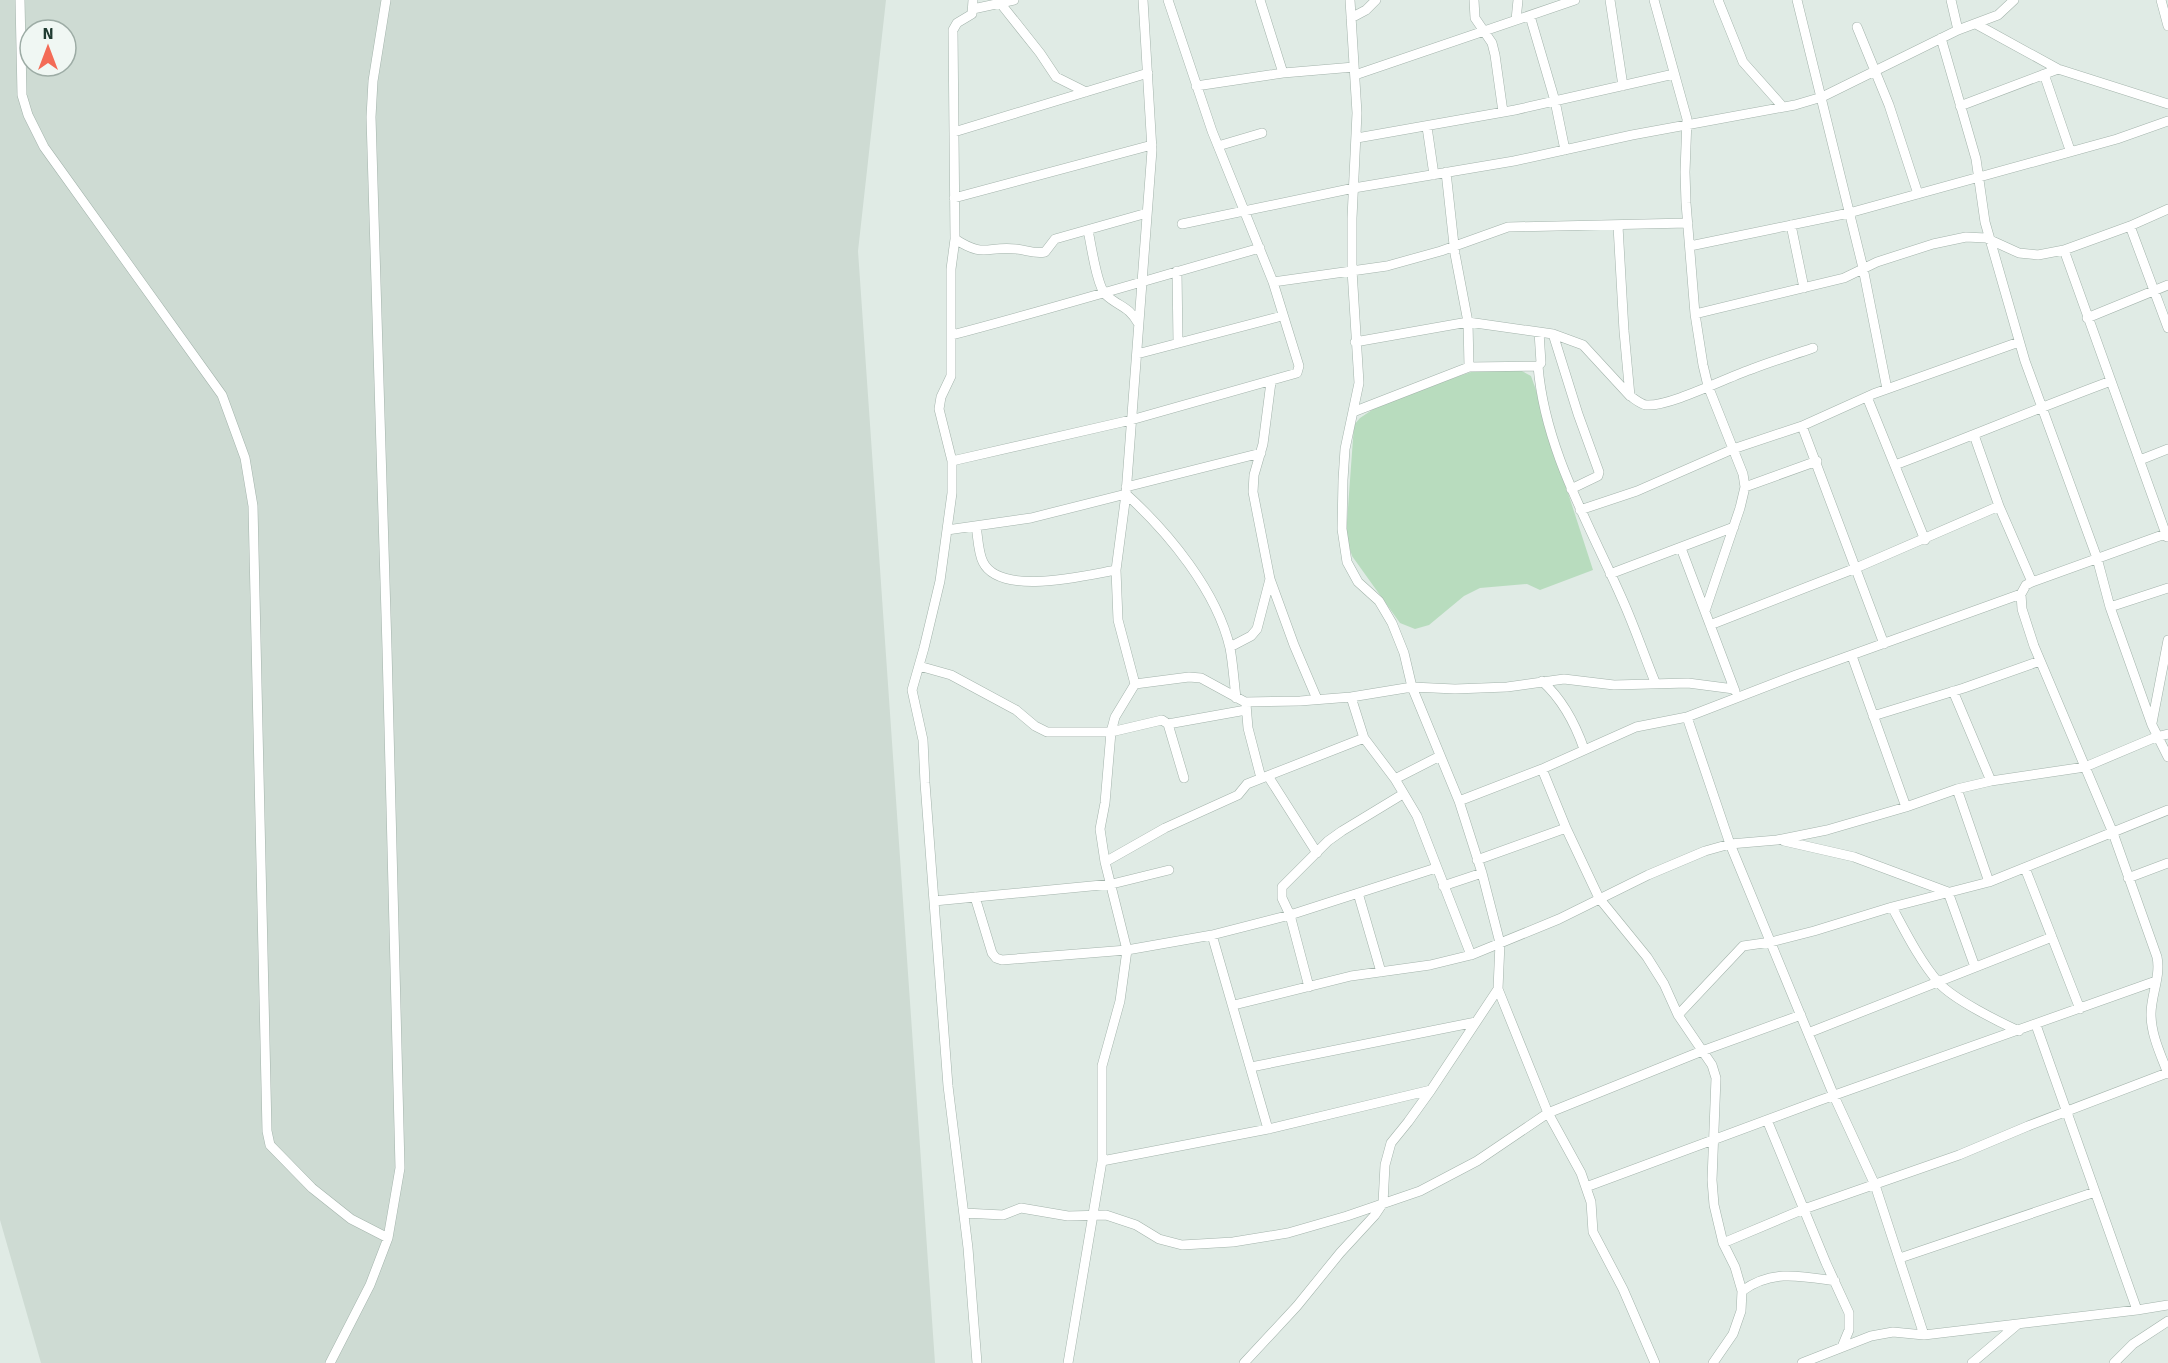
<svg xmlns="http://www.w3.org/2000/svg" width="2168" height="1363" font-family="Signika,sans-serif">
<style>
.built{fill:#cedbd3;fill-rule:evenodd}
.green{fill:#b8dcbe}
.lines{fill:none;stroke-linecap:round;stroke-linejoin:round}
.minor-casing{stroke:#a3b3ab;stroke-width:10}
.minor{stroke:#fff;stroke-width:9}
</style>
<rect width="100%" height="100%" fill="#e0ebe5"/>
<!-- built -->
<path class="built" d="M0,0H886L858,251L935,1363H41L0,1220ZM30,30H66V66H30Z"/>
<!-- green -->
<path class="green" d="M1520,370L1531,376L1536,390L1545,422L1593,570L1540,590L1527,584L1480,588L1464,596L1429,625L1415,629L1400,623L1352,556L1346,536L1354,425L1360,418L1375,408L1407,394L1474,371Z"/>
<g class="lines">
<defs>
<path id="minor" d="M20,0L22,95L28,115L44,147L222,395L245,458L253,506L267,1131L270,1145L312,1188L351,1219L388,1238
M973,0L972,14L957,23L953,30L955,239L951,269V376L941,397L939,409L952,461V493L940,581L924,648L912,690L923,740L925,783L948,1086L968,1248L977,1363
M1260,0L1283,73
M1350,0L1357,113L1352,218V270L1359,383L1345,449L1343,480L1342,529L1347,562L1358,582L1379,601L1392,623L1404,653L1412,687L1459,801L1482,873L1500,943L1498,989L1548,1113L1581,1173L1591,1202L1593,1232L1623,1289L1655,1363
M1474,0L1475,18L1492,43L1495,55L1503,112
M1610,0L1623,86
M1654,0L1687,119L1685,172L1686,203L1695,314L1703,365L1708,386L1743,474L1745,487L1740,508L1705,611
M1718,0L1743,62L1783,107
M1797,0L1863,268L1887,389
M1951,0L1958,30
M2161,0L2168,26
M1001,4L1040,53L1056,77L1086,92
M973,9L1014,0
M1530,16L1555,101L1565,150
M1351,18L1366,10L1376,0
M1516,20L1518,0
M1976,24L2058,69L2168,104
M1857,27L1889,105L1918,194
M1941,38L1976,159L1985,222L2025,361L2097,558L2110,607L2152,725L2168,757
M2044,74L2070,150
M1355,75L1575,0
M1196,86L1283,73L1354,67
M1960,106L2058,69
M1427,127L1434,175
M954,132L1148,73
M1357,138L1515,110L1674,74
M1218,146L1262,133
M1446,172L1455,254L1468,322L1469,367
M954,198L1152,145
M1182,224L1354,188L1514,161L1632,135L1795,105L1822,97L1958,30L1998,15L2014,0
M1791,225L1804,288
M1618,226L1624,331L1630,396
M2130,226L2168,328
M1088,230C1091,244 1097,287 1106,295C1119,307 1129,306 1138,323
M955,239C984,258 986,246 1016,249C1027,250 1034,254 1045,252L1055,239L1147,213
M1690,246L1849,213L2117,139L2168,121
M2064,250L2167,537
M1177,271L1178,343
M1273,282L1387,266L1441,251L1508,227L1688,223
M1695,314L1844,278L1877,262L1933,244L1966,237L1986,238L2019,253L2038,255L2064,250L2130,226L2168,209
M2087,318L2168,285
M1553,334L1578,414L1599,472L1598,476L1571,489
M952,335C1055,308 1157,277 1260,248
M1355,342L1468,322L1553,334L1583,345L1630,396C1635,399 1640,404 1646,405C1669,407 1728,377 1752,369C1772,361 1793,355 1813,348
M1137,354L1282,316
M1538,366L1541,363L1539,332
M1867,397L1925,540
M1353,412L1469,367L1538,366C1545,451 1590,525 1623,601C1635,628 1644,655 1655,682
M1802,426L1884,644
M1974,435L1999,506L2032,582
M2140,460L2168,449
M952,461L1131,420L1297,373L1299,366L1273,282L1212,131L1168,0
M1895,465C1967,438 2038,408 2111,381
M1126,487L1261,453
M1745,487L1817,461
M1580,510L1637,491L1733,449L1802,426L1873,394L2019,342
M976,526C978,537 978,552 983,562C1000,597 1087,575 1116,570
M947,530L1031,518L1126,494C1168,532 1217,591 1230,648C1233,664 1234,681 1236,698
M2168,533L2032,582L2026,585L2021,594L2022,609L2034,646L2113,833L2157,957C2161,976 2151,995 2151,1014C2151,1035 2161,1055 2168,1074
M1681,548L1735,691
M1610,574L1734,527
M1270,579L1294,645L1317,699
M2110,607L2168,588
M1710,625L1856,568L1999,506
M1230,647L1251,636L1257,629L1270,579L1253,492L1254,475L1263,444L1271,382
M1852,656L1906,807
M919,666L951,675L1016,710L1035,726L1047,732H1111L1162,720L1168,724L1184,778
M1542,681C1563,700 1575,723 1584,749
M1135,684L1189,677L1201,678L1245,702L1300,701L1351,697L1412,687L1455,689L1507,687L1564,679L1614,685L1688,683L1734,689
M1953,691L1991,781
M1351,697L1364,738L1395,779L1417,816L1471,955
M1246,704L1248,728L1261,778
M1873,716L1964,688L2040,661
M1687,717L1730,844L1834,1096L1875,1185L1924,1335
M2152,723L2168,640
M1168,724L1246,710
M1542,769L1566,828L1599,898L1647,957L1664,984L1678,1015L1712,1065L1716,1078L1712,1180L1714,1205L1723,1243L1735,1267L1742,1291L1741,1311L1733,1334L1713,1363
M1268,776L1317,853
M1395,779L1440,756
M1957,789L1989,882
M1459,801L1542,769L1636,727L1687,717L1796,675L2021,594
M1784,841L1854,857L1948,892L1975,967
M1477,860L1566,828
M1105,862L1165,828L1238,795L1247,784L1364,738
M2025,868L2080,1009
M2128,878L2168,863
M1443,886L1482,873
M1358,893L1381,972
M975,897L992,953L996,958L1002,960L1127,950L1212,935L1290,915L1436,868
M934,901L1112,884L1169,870
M1892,907C1906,933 1920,961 1939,983C1953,999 1999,1022 2019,1031
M1212,935L1268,1129
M1309,987L1290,915L1282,898V887L1328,841L1342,831L1403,794
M1234,1005L1351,976L1430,965L1471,955L1559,919L1648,875L1705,851L1730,844L1777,840L1827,830L1906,807L1957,789L1991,781L2085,767L2156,737L2168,734
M1678,1015L1743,946L1771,942L1814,931L1892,907L1989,882L2168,810
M2036,1025L2137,1310
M1808,1033L2052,937
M1251,1067L1476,1022
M1767,1120L1826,1263L1849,1313V1330L1842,1347
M1102,1161L1268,1129L1431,1090
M1586,1187L1818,1101L2156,981
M964,1213L1003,1215L1021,1208L1068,1216L1106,1215L1136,1225L1159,1239L1182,1245L1233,1242L1288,1233L1347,1216L1420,1191L1477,1161L1548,1113L1702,1051L1801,1015
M1723,1243L1804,1209L1959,1155L2028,1126L2167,1073
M1900,1258L2095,1192
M1742,1291C1772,1269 1801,1276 1835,1281
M330,1363L370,1285L388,1238L400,1168L387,648L371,117L373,81L386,0
M1068,1363L1102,1161V1066L1120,1001L1127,950L1105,862L1100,829L1105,803L1111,732L1115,717L1135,684L1118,620L1116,570L1126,494L1152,150L1143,0
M1244,1363L1297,1306L1340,1253L1375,1215L1383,1203L1385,1165L1391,1143L1408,1122L1431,1090L1498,989
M1802,1363L1871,1336L1893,1332L1924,1335L2137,1310L2168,1305
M1972,1363L2018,1324
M2114,1363L2133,1344L2168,1321"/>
</defs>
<!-- minor casing -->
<use href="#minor" class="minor-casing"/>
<!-- minor -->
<use href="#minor" class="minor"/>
</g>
<!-- north arrow -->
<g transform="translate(48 48)"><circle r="28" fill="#f0f7f3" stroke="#9daca5" stroke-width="1.5"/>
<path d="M0-4.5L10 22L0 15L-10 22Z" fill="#f36b56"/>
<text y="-9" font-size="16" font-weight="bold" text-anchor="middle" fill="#203b31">N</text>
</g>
</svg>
